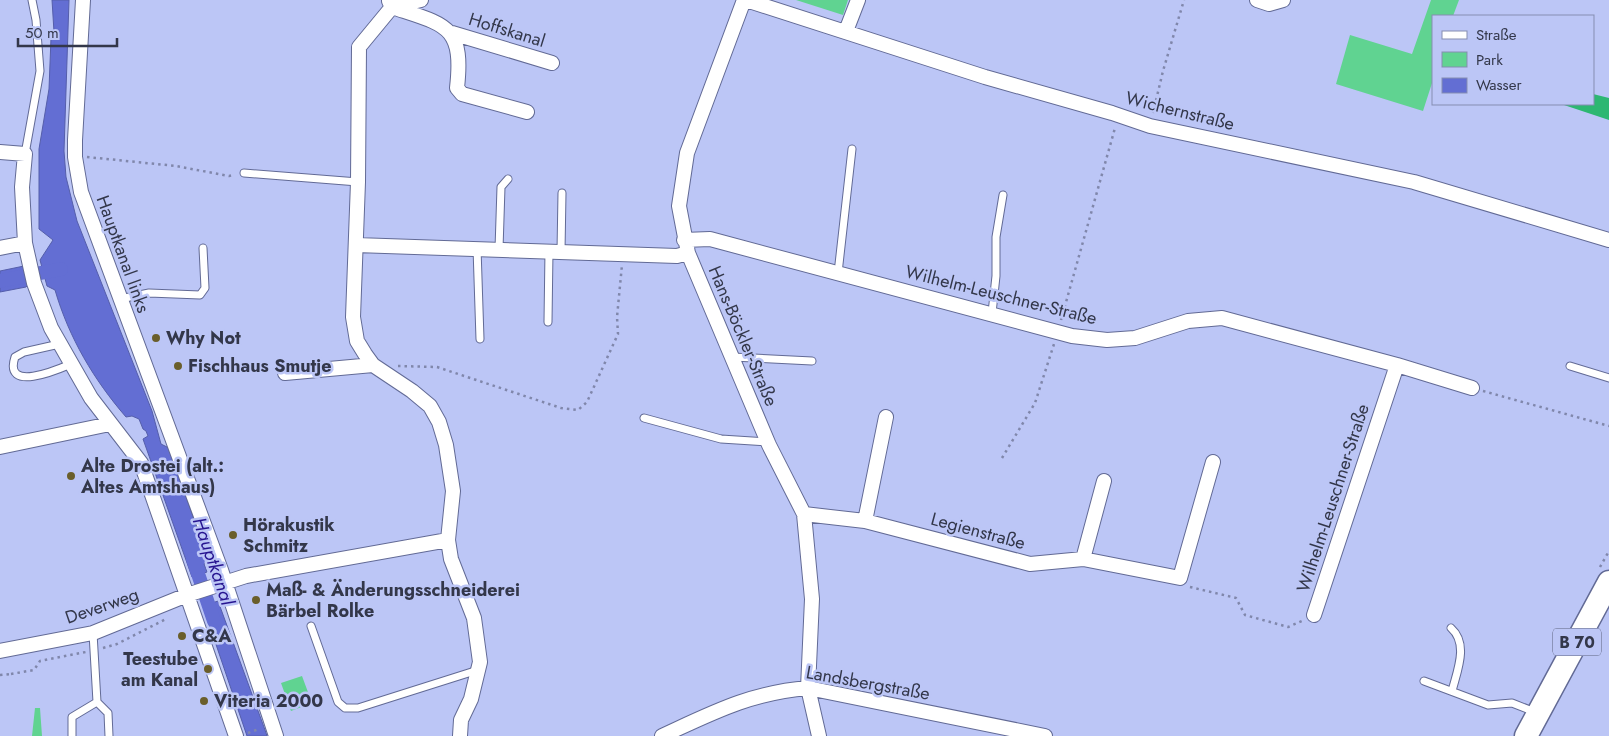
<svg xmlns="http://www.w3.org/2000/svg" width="1609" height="736" font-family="Jost,sans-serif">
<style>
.green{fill:#60d391}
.forest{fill:#2db772}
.water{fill:#636ed3;stroke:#555eaa}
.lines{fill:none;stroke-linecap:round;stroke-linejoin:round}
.canal{stroke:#636ed3;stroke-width:14}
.lane-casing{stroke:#626a95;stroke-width:9}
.street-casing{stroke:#626a95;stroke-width:16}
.primary-casing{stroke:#626a95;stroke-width:25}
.path{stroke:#8087ab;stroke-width:2.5;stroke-dasharray:2.5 4;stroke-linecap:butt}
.lane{stroke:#fff;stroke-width:7}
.street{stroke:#fff;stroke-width:14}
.primary{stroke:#fff;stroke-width:22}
.poi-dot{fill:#6a5e2b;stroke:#bcc6f6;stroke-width:2}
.labels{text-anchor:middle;stroke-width:5;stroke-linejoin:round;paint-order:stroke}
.shield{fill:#bcc6f6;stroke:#5c627e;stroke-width:1}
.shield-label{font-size:16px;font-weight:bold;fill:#33374a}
.street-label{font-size:18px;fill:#33374a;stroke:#bcc6f6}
.poi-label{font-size:18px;font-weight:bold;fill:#33374a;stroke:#bcc6f6;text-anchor:start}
.water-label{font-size:19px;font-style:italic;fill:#261490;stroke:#bcc6f6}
</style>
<rect width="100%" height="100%" fill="#bcc6f6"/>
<!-- green -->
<path class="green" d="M796,0H848L843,15Z
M1431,0H1459L1453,16H1433V80L1423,111L1336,84L1350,35L1412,54Z
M302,676L312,703L291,711L281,683Z
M35,708H40L42,736H32Z"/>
<!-- forest -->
<path class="forest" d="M1593,94L1609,98V120L1561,104H1593Z"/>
<!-- water -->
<path class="water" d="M52,0H69L64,151L66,177L77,221L152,411L161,444L169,448L209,562L204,564L207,572L192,577L143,439L148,436L146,431L143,429L139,419L132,416L126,417C94,380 69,338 55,290L47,286L40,260L53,240L39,229V149L49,89L51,38L54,32Z
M24,266L29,284L26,287L0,292V271Z
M218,601L265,730L267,736H247L203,606Z"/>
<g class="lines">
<!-- canal -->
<path class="canal" d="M0,281L61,269
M193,559L214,621"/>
<defs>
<path id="lane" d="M25,154L40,71L36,20L32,0
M244,173L358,182
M477,248L480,339
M499,249L501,187L508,179
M561,251L562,193
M838,273L852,149
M120,299L149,293L200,295L205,288L203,248
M992,313L996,276V237L1003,195
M548,322L549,251
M59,342L55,345L24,352L15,357C3,393 57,370 71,364
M732,357L812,361
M1570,366L1609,378
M644,418L721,439L768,442
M311,626L338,702L345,708H358L478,670
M1451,628C1469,644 1457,671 1452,691
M1424,681L1488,705L1512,703L1535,712
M97,702L108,713L109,736
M72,736V717L97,702L93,633"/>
<path id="street" d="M83,0L75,140V157L81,192L221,570L276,736
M744,0L687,153L679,206L688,253L769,445L804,514L812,599L808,688L819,736
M746,0L985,77L1112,113L1150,126L1414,182L1609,240
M1257,0L1269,4L1283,0
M389,1L392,7C446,25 464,25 457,88L462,94L527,112
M392,7L359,47L358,182L353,317L357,341L365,354L373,365L412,391L430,406L439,422L446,445L453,491L448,540L451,559L474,618L480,662L471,699L461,720L460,736
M393,7L421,0
M846,31L858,0
M452,33L552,63
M0,152L25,154L22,187L25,243L34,283L51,328L91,398L141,463L236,736
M684,240L710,239L1072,336L1107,340L1135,338L1188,321L1222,318L1397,365L1472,388
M356,245L677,256L688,253
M0,248L25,243
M285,373L373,365
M0,447L110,424
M804,514L865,521L1030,564L1083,559L1180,578L1213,462
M865,521L886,417
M1083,559L1104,481
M1314,615L1397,365
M0,651L93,633L187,595L246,576L448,540
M662,736C714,712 750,693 808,688L1045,736"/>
<path id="primary" d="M1526,736L1609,582"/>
</defs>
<!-- lane casing -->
<use href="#lane" class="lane-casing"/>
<!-- street casing -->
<use href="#street" class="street-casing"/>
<!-- primary casing -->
<use href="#primary" class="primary-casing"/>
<!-- path -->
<path class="path" d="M1153,113L1163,71L1184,0
M87,157L176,166L229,176L234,175
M1061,320L1115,128
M398,366L437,367L561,408L578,410L587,402L618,334L617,317L622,265
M1483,391L1609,426
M1002,458L1035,403L1054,344
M1600,567L1609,551
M1190,587L1236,598L1245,615L1288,627L1302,621
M103,648L117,644L166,619
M11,674L34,670L40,661L86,652
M0,675L11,674
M248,733L259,729"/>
<!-- lane -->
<use href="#lane" class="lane"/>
<!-- street -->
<use href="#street" class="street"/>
<!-- primary -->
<use href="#primary" class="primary"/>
</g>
<!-- markers -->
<g class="poi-dot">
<circle cx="156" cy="338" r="5"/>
<circle cx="178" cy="366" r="5"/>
<circle cx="71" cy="476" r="5"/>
<circle cx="233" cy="535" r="5"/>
<circle cx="256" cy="600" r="5"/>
<circle cx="182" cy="636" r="5"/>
<circle cx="208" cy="669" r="5"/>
<circle cx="204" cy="701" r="5"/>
</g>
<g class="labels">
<!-- shield labels -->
<rect class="shield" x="1553" y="628.5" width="48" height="27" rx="4"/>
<g class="shield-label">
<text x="1577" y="648">B 70</text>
</g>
<!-- street labels -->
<g class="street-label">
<text transform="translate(507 30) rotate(17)" y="6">Hoffskanal</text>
<text transform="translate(1180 111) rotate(14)" y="6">Wichernstraße</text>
<text transform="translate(123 254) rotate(70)" y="6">Hauptkanal links</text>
<text transform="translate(1001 295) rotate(14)" y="6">Wilhelm-Leuschner-Straße</text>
<text transform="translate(743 336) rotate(67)" y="6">Hans-Böckler-Straße</text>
<text transform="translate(1333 498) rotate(-72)" y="6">Wilhelm-Leuschner-Straße</text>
<text transform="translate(978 531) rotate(15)" y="6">Legienstraße</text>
<text transform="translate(102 606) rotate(-19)" y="6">Deverweg</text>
<text transform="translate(868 683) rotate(10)" y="6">Landsbergstraße</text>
</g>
<!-- poi labels -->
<g class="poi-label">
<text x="166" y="344">Why Not</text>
<text x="188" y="372">Fischhaus Smutje</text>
<text x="81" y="472">Alte Drostei (alt.:<tspan x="81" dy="21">Altes Amtshaus)</tspan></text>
<text x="243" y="531">Hörakustik<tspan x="243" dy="21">Schmitz</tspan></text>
<text x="266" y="596">Maß- &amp; Änderungsschneiderei<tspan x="266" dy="21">Bärbel Rolke</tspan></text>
<text x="192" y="642">C&amp;A</text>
<text x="198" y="665" text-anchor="end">Teestube<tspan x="198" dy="21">am Kanal</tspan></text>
<text x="214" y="707">Viteria 2000</text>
</g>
<!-- water labels -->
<g class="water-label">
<text transform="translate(214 561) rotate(71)" y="7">Hauptkanal</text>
</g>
</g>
<!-- legend -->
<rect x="1432" y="15" width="162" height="90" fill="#bcc6f6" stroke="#858db1"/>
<rect x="1442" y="31" width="25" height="8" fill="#ffffff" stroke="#858db1"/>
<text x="1476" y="40" font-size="15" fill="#33374a">Straße</text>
<rect x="1442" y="52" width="25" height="15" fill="#60d391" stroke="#858db1"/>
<text x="1476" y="65" font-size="15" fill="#33374a">Park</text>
<rect x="1442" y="78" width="25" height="15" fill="#636ed3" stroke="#858db1"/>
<text x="1476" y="90" font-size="15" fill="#33374a">Wasser</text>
<!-- scale -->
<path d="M18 38v8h99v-8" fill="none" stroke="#33374a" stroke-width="2.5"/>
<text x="25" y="38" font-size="15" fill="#33374a" stroke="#bcc6f6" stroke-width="4" paint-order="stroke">50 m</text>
</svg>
